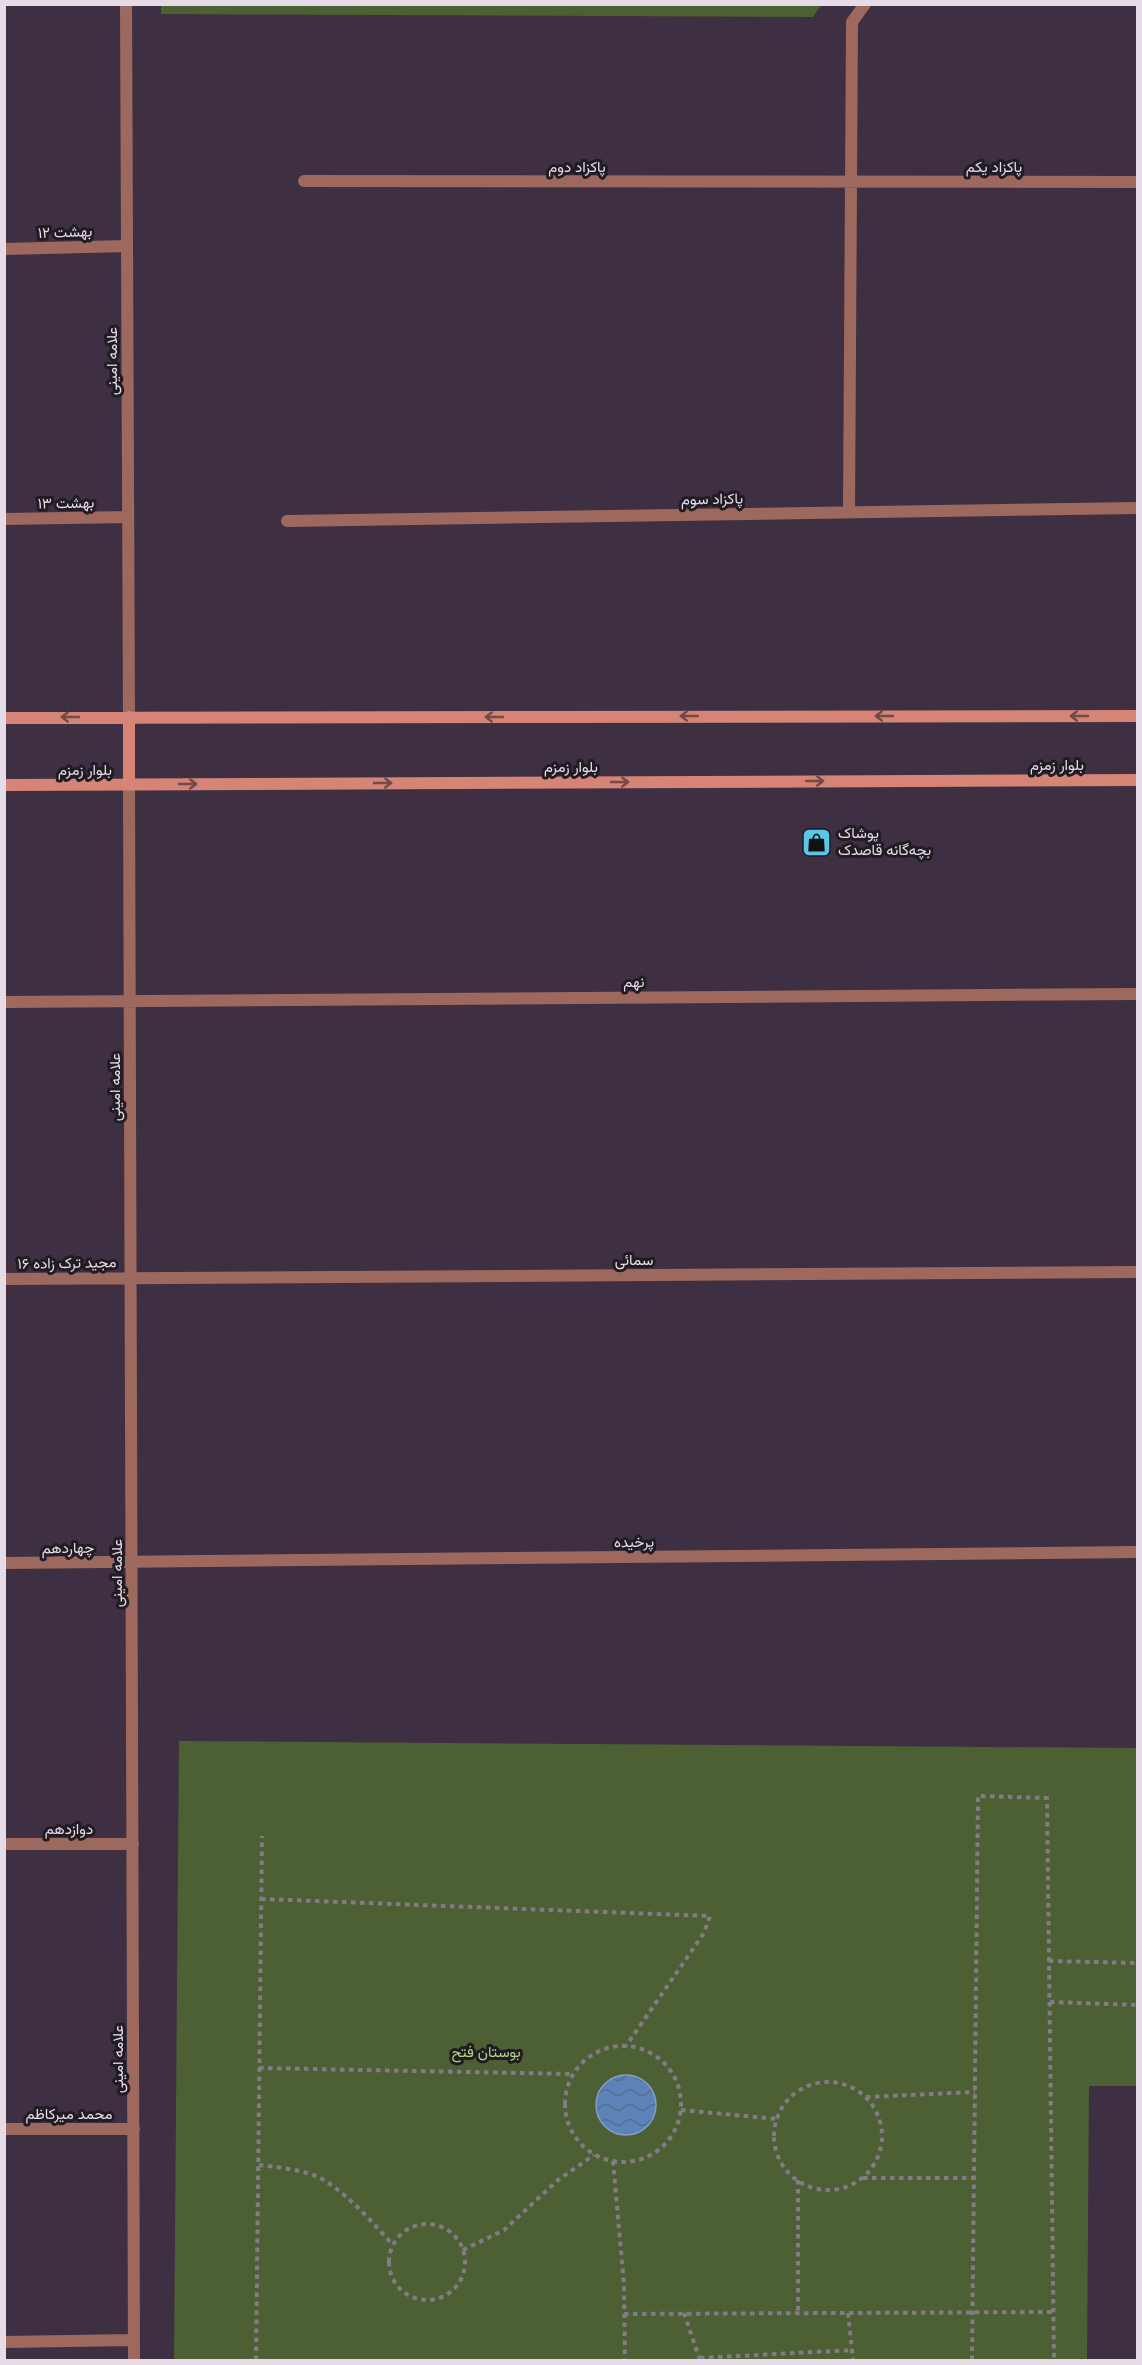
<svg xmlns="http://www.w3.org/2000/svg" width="1142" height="2365" font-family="Montserrat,Vazirmatn,sans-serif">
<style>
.park{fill:#4d6033}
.water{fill:url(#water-waves);stroke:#859ec7;stroke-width:1.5}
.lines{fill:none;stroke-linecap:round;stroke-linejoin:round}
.path{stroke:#867a89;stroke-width:4;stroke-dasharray:4.5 4.5;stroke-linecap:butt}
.minor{stroke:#9d695f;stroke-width:12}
.secondary{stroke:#d68475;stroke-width:12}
.oneway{stroke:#724a48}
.labels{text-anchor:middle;stroke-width:6;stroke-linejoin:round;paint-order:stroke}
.street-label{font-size:15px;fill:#e5dce8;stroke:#211b23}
.poi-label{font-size:15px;fill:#e5dce8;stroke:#211b23;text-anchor:start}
.park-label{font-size:15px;fill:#b0d67d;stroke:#211b23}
</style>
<defs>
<pattern id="water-waves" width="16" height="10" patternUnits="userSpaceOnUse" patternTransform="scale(1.5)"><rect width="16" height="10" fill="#5c84b9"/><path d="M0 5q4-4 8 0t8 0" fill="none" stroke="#546d91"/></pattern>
</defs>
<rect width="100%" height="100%" fill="#3e3042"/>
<!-- park -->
<path class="park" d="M161,4H821V5L813,17L161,14Z
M179,1741L1137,1748V2086H1089L1087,2360H174Z"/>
<!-- water -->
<path class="water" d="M596 2105a30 30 0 1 1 60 0a30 30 0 1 1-60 0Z"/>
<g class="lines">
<!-- path -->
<path class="path" d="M261,1899L710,1916L704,1933L626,2046
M1049,1961L1138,1963
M1050,2002L1138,2005
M565 2104a58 58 0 1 1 116 0a58 58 0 1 1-116 0Z
M259,2068L573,2074
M774 2136a54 54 0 1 1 108 0a54 54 0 1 1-108 0Z
M866,2097L975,2092
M681,2110L777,2119
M613,2161L624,2285L625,2360
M259,2165C277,2167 306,2170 322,2179C349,2195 372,2222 393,2245
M863,2178H974
M798,2180V2313
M389 2262a38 38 0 1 1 76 0a38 38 0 1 1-76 0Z
M463,2250L504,2230L558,2180L594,2155
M684,2313L700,2360
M848,2313L853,2360
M624,2314L1053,2312
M700,2358L852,2350
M256,2360L262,1836
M972,2360L978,1796L1047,1798L1054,2360"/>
<!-- minor -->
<path class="minor" d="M126,4L129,717
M304,181L1138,182
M4,249L127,246
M849,512L852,22L865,4
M4,519L128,517
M287,521L1138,508
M129,784L134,2360
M4,1002L1138,994
M4,1279L1138,1272
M4,1563L1138,1552
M4,1844H133
M4,2129H134
M4,2342L133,2340"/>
<!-- secondary -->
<path class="secondary" d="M129,717V784
M4,718L1138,716
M4,785L1138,780"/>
</g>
<!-- one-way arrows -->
<defs><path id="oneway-shaft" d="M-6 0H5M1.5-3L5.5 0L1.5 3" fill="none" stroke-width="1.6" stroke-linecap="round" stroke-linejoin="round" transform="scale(1.5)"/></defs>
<g class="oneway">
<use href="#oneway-shaft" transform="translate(689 716) rotate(180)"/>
<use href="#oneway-shaft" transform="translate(884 716) rotate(180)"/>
<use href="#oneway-shaft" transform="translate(1079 716) rotate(180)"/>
<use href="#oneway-shaft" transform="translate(70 717) rotate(180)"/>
<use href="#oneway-shaft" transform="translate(494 717) rotate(180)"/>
<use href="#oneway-shaft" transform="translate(815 781)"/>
<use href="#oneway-shaft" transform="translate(620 782)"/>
<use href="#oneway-shaft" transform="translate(383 783)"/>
<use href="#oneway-shaft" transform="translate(188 784)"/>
</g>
<!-- icons -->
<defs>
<symbol id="shop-square" viewBox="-11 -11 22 22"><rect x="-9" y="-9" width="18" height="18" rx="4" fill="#59c8e5" stroke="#211b23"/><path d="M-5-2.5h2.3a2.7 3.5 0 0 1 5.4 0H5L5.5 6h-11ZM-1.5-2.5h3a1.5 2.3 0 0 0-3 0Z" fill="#111"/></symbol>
</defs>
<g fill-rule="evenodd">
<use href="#shop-square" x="800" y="826" width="33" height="33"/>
</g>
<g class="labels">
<!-- street labels -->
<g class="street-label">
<text x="577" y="172">پاکزاد دوم</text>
<text x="994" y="172">پاکزاد یکم</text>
<text transform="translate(65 232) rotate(-2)" y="5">بهشت ۱۲</text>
<text transform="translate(112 361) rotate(-90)" y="5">علامه امینی</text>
<text transform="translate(712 499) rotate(-1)" y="5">پاکزاد سوم</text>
<text transform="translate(66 503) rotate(-1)" y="5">بهشت ۱۳</text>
<text x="1057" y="770">بلوار زمزم</text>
<text x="571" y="772">بلوار زمزم</text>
<text x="85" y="775">بلوار زمزم</text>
<text x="634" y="987">نهم</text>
<text transform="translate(115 1087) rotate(-90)" y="5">علامه امینی</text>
<text x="634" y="1265">سمائی</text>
<text transform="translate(67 1263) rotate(-1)" y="5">مجید ترک زاده ۱۶</text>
<text transform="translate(634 1542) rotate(-1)" y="5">پرخیده</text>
<text transform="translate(68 1548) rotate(-1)" y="5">چهاردهم</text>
<text transform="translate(117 1573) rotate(-90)" y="5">علامه امینی</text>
<text x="69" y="1834">دوازدهم</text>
<text transform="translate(118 2059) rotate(-90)" y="5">علامه امینی</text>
<text x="69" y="2119">محمد میرکاظم</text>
</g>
<!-- poi labels -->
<g class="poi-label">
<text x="838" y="838">پوشاک<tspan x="838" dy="17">بچه‌گانه قاصدک</tspan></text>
</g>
<!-- park labels -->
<g class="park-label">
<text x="486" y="2057">بوستان فتح</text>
</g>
</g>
<!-- border -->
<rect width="1142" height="2365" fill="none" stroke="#e5dce8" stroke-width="12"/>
</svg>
